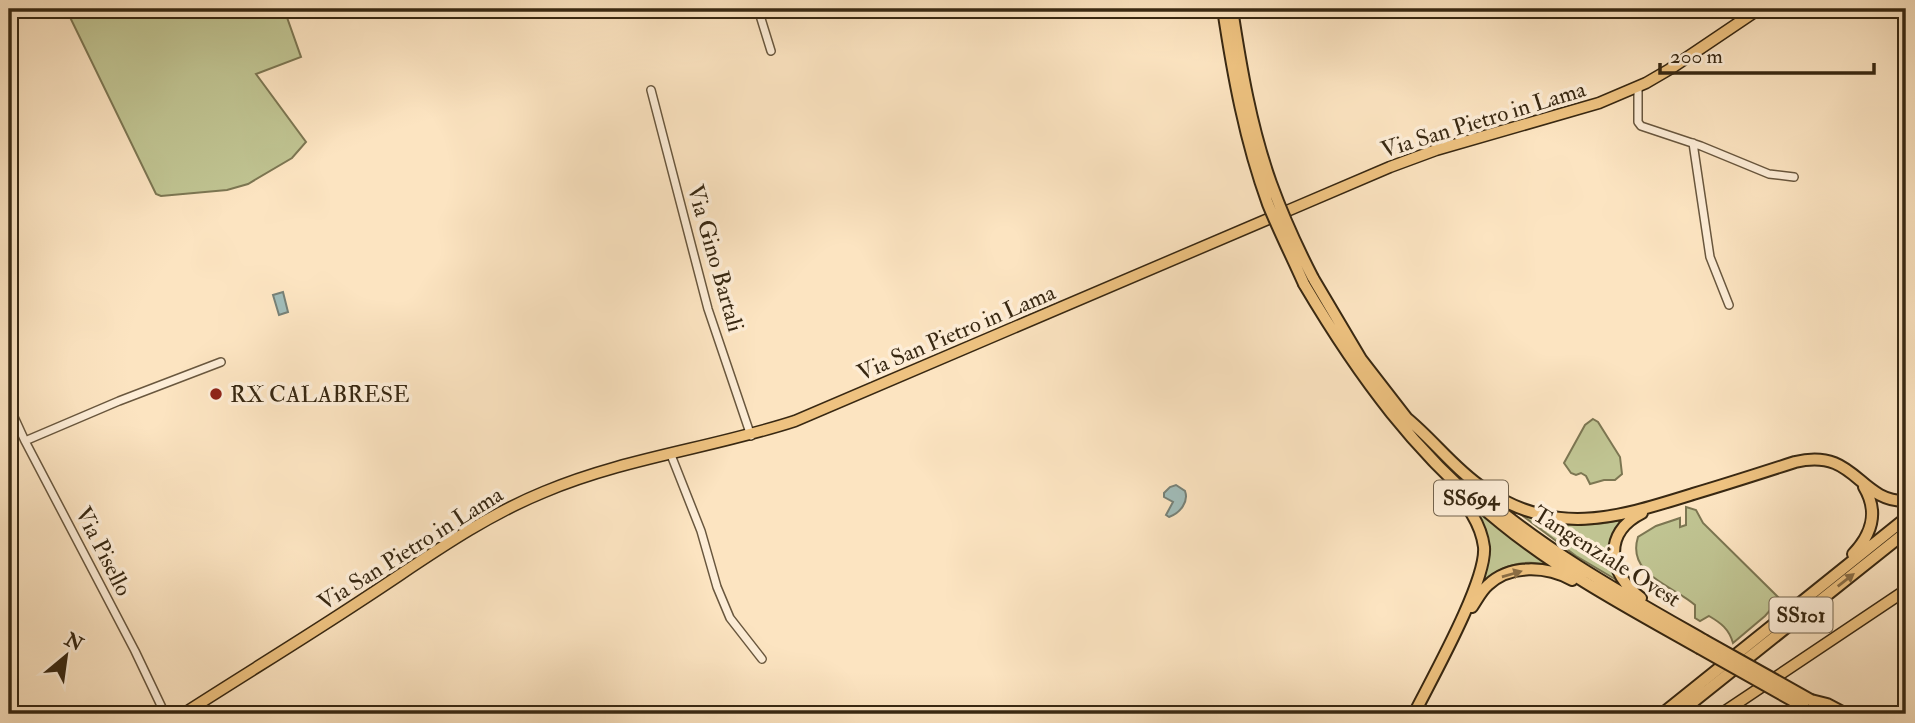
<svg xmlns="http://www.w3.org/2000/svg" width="1915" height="723" font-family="'IM FELL Double Pica',serif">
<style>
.green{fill:#c0c492;stroke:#7c7652;stroke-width:2}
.water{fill:#a1bdba;stroke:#778177;stroke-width:2}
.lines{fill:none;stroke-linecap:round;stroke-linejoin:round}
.minor-casing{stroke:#69573e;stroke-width:10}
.major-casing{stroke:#382812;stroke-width:13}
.highway-casing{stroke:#382812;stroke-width:14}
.minor{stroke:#fdedd7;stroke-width:7}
.major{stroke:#eec280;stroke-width:10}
.highway{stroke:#eec280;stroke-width:10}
.highway-bridge-casing{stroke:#382812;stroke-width:14;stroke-linecap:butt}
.highway-bridge{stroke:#eec280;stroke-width:10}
.oneway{fill:#8a6d44}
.poi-dot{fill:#8f2418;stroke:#fdedd7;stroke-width:2.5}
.labels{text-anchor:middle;stroke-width:7;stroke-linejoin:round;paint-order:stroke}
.shield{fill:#fdedd7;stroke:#73634d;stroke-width:2}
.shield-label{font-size:21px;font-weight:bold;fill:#382812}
.street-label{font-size:23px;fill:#382812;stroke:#fdedd7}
.poi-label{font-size:23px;fill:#382812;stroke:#fdedd7;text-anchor:start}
</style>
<rect width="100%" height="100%" fill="#fce4c1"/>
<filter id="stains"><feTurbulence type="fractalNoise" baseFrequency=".00286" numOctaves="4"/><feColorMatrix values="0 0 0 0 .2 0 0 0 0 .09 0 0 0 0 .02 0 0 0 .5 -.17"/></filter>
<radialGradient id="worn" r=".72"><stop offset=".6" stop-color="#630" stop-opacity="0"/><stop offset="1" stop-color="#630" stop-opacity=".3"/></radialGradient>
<!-- green -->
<path class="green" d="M66,9H284L301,57L256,74L306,142L292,158L248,184L227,190L161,196L156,194Z
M1593,419L1598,422L1620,457L1622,474L1615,480H1604L1590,484L1586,476L1581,473L1576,475L1571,473L1564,463L1585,425Z
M1472,505L1553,567C1535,561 1516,561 1498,571C1491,575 1486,580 1480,584L1483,526Z
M1686,507L1696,510L1703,523L1780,599L1765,616L1733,643C1729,629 1721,623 1709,616L1700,621L1695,618V605C1674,586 1626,575 1638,537L1656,526L1680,518V527L1686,525Z
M1515,510C1552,525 1585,529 1624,519L1616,529L1620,582L1576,556Z"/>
<!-- water -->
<path class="water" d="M283,292L288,312L279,315L273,295Z
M1176,485L1185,491C1189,502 1180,513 1169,517L1166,515L1173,502L1164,497V493L1170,487Z"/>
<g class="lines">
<defs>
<path id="minor" d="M758,9L771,51
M1638,86V122L1641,126L1701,146L1769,174L1794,177
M651,90L708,309L751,436
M1693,143L1710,257L1729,305
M9,406L25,441L135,651L165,714
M25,441L119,401L221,362
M671,455L701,531L717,587L730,618L762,659"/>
<path id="major" d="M183,714C242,676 303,639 362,600C422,561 478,519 544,492C624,458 712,448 795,421L1390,167L1436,150L1599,103L1646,83L1670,69L1759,9
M1721,714L1906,590"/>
<path id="highway" d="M1313,278L1361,359L1409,421
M1304,284C1359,377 1416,455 1502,524C1562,573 1632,610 1699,648
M1404,416C1432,438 1453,468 1483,488C1555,538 1616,518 1693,494C1727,484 1761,473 1795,462C1856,447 1858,502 1906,501
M1473,488C1543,550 1623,594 1704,640
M1853,554C1872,534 1879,512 1864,487
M1641,598C1608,574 1602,533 1642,513
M1472,607C1477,600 1481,591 1488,585C1510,564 1547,566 1572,580
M1811,700L1827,704L1846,714
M1804,707L1817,714
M1414,714C1431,680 1487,581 1484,547C1481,523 1466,504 1451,486
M1662,714L1906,518
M1678,714L1906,532"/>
</defs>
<!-- minor casing -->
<use href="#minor" class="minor-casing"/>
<!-- major casing -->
<use href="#major" class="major-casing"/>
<!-- highway casing -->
<use href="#highway" class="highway-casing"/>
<!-- minor -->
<use href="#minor" class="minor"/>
<!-- major -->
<use href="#major" class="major"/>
<!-- highway -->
<use href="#highway" class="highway"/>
<defs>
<path id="highway-bridge" d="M1223,9C1233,75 1245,141 1268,204C1279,231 1292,257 1304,284
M1232,9C1241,68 1251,127 1271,183C1283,216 1297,247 1313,278
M1704,640L1811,700
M1699,648L1804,707"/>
</defs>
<!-- highway-bridge casing -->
<use href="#highway-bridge" class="highway-bridge-casing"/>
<!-- highway-bridge -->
<use href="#highway-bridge" class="highway-bridge"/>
</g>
<!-- one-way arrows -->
<defs><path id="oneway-solid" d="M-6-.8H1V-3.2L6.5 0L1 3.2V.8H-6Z" transform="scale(1.75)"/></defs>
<g class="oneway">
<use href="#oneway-solid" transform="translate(1512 574) rotate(-16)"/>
<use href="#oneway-solid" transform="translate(1846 580) rotate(-38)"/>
</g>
<!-- markers -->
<circle class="poi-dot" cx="216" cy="394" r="7"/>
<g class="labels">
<!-- shield labels -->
<g class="shield">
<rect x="1434" y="480.5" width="74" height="35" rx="5"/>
<rect x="1769.5" y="597.5" width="63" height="35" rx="5"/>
</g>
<g class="shield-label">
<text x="1471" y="505">SS694</text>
<text x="1801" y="622">SS101</text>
</g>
<!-- street labels -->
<g class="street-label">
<text transform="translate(1483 119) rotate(-17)" y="8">Via San Pietro in Lama</text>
<text transform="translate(716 258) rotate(74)" y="8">Via Gino Bartali</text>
<text transform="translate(956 332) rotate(-23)" y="8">Via San Pietro in Lama</text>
<text transform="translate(410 548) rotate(-32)" y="8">Via San Pietro in Lama</text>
<text transform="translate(104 551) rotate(63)" y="8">Via Pisello</text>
<text transform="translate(1607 556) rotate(32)" y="8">Tangenziale Ovest</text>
</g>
<!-- poi labels -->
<g class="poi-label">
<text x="230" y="402">RX CALABRESE</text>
</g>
</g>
<!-- margin -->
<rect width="1915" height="723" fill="none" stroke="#fce4c1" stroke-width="35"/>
<rect x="10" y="10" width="1894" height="702" fill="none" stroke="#382812" stroke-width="3.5"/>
<rect x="18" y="18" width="1880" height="688" fill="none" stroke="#382812" stroke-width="2"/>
<!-- north arrow -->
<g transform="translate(66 656) rotate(29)" stroke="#fdedd7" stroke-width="5" paint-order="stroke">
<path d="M0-5L12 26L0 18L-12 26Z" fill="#382812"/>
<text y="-10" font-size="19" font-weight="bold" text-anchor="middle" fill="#382812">N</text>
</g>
<!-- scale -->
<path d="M1660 63v10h214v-10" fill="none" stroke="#382812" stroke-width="3.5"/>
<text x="1670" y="63" font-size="21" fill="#382812" stroke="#fdedd7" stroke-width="5" paint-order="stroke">200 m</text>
<rect width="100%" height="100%" filter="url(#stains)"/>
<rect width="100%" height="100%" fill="url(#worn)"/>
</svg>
